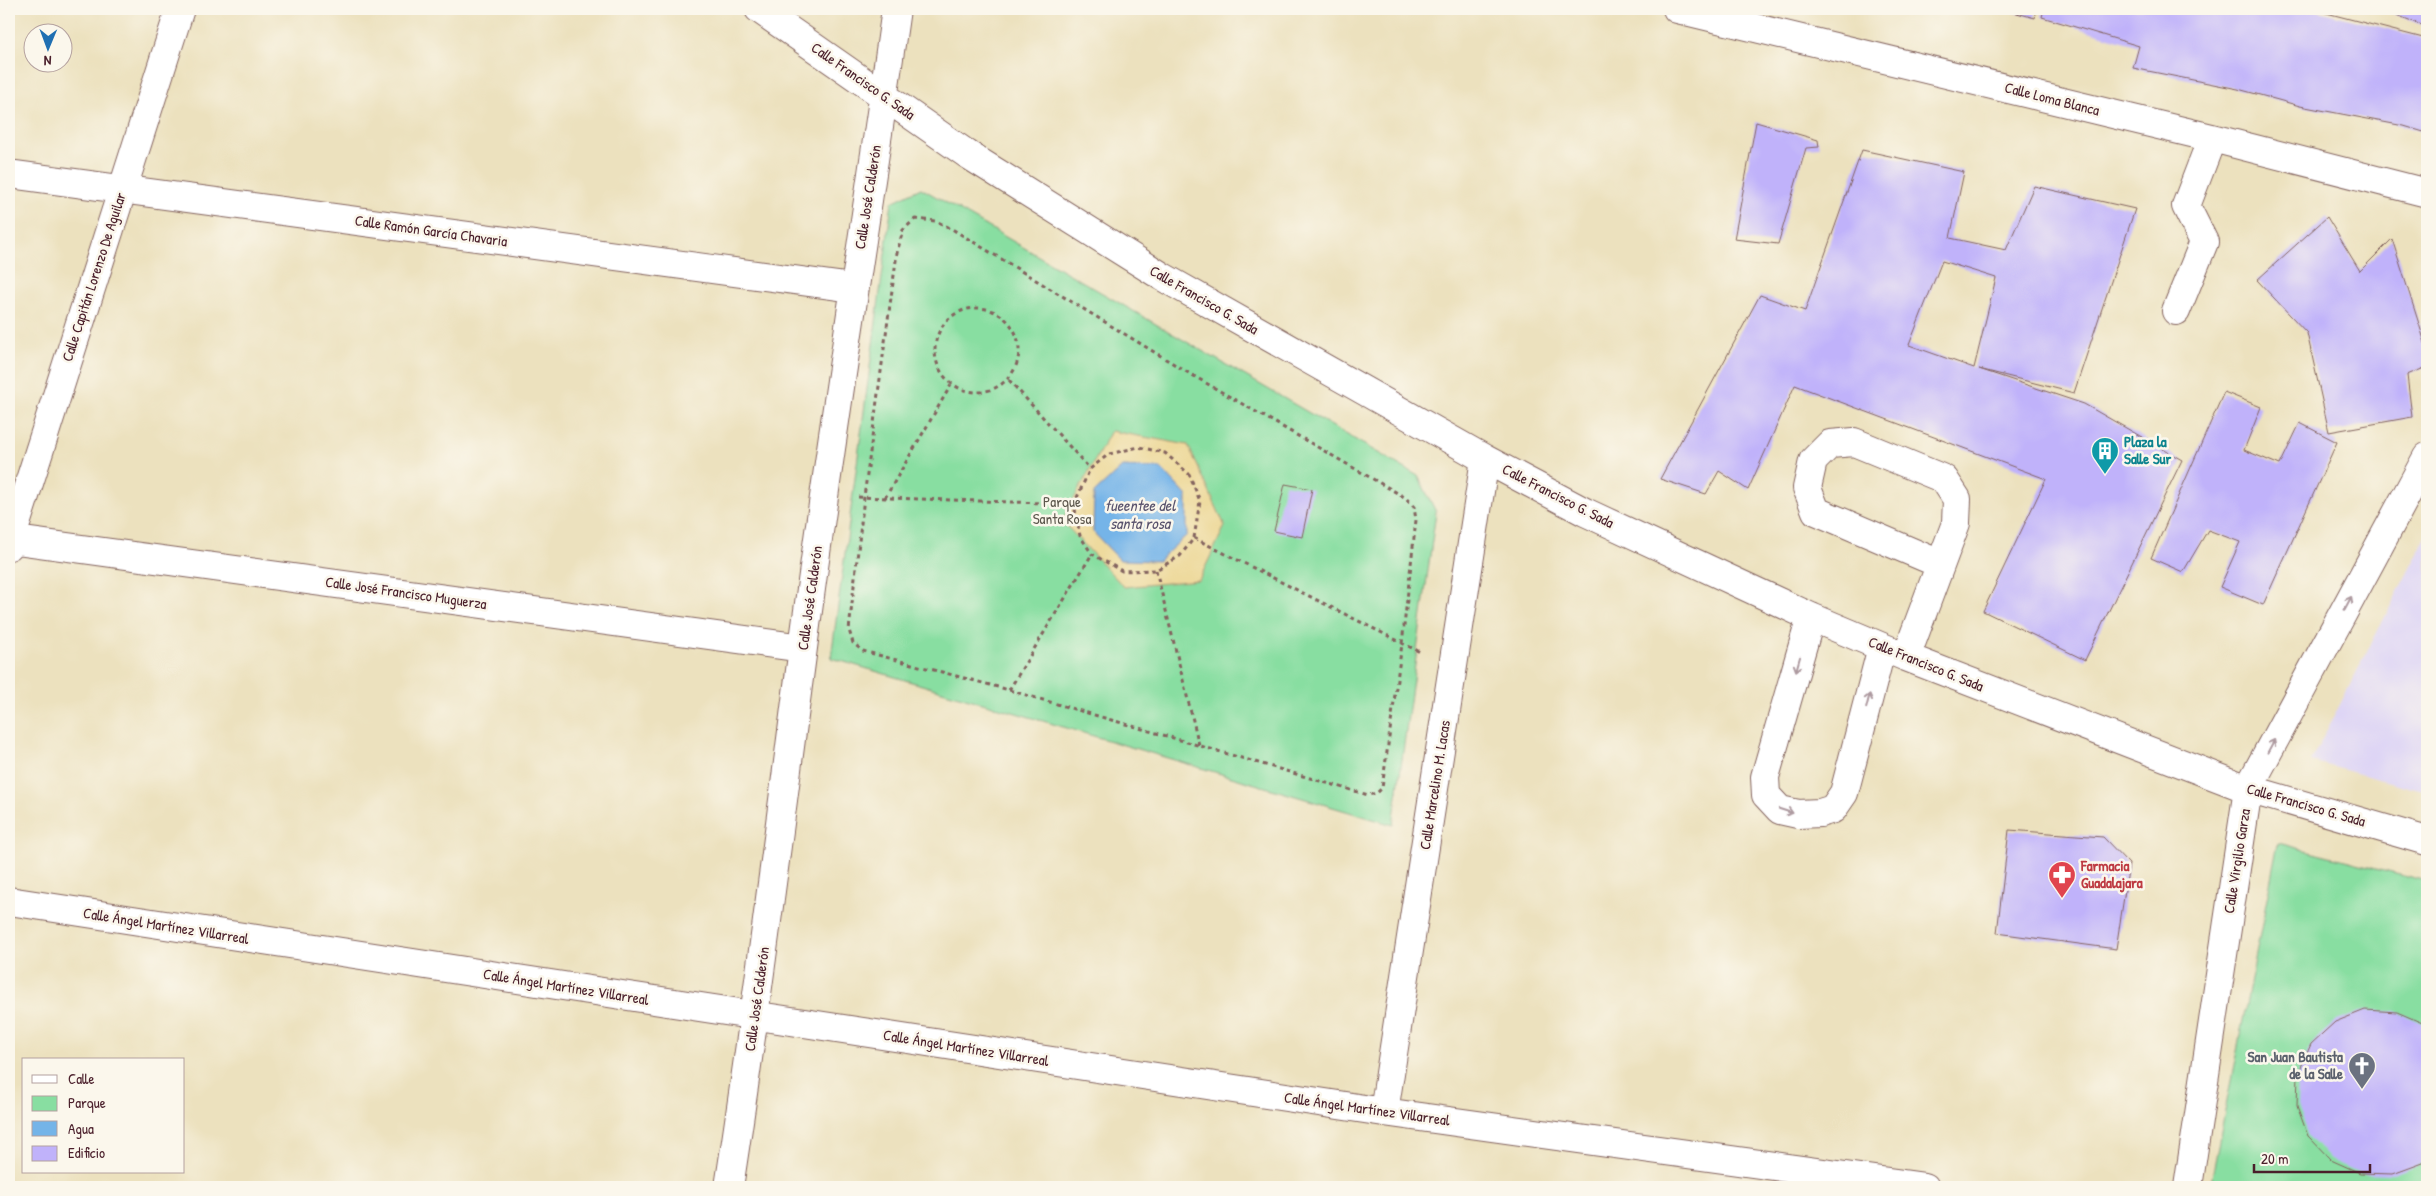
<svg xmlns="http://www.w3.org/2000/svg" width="2436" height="1196" font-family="'Patrick Hand',sans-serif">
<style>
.built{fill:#ded5f5}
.green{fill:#88dea1;stroke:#697e66}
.sand{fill:#eeda9e;stroke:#9c7c64}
.water{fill:#74b4e8;stroke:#5f6a8a}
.building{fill:#c0b2fa;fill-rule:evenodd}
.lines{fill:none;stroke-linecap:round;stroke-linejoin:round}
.minor-casing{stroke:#83635e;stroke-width:30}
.path{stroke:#83635e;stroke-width:3;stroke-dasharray:4 4;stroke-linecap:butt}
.minor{stroke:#fff;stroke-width:28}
.oneway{stroke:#ae9aa0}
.labels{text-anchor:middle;stroke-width:5;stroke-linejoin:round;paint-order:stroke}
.street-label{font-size:15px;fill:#4a1f2b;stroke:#fbf7ec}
.culture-label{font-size:15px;font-weight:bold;fill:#0d838f;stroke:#fbf7ec;text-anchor:start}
.park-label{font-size:15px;fill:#5d584e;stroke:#fbf7ec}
.health-label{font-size:15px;font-weight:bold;fill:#be3a42;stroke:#fbf7ec;text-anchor:start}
.worship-label{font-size:15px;font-weight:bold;fill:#5b616d;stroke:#fbf7ec;text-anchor:end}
.water-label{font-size:16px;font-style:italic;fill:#59536d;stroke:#fbf7ec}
</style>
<rect width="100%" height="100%" fill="#fbf7ec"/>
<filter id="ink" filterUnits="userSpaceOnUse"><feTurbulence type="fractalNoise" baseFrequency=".02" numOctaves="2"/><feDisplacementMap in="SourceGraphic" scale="10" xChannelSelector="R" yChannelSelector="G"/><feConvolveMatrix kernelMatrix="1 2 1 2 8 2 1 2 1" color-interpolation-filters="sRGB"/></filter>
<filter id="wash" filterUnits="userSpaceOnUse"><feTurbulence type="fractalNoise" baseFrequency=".0096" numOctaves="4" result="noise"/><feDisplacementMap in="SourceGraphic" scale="20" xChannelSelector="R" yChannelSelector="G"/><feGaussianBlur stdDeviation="1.12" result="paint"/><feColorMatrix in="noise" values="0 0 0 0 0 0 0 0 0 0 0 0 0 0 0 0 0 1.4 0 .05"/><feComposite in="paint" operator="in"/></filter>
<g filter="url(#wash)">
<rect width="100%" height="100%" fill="#ece1be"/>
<!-- built -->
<path class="built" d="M2427,535V792L2311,761Z"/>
<!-- green -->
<path class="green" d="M921,188L1418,476L1436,512L1393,825L831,658L892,202Z
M2278,843L2427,881V1187H2210Z"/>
<!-- sand -->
<path class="sand" d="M1111,431L1188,445L1225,526L1199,580L1124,587L1062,521Z"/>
<!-- water -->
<path class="water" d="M1122,467L1161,468L1187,496V535L1158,561L1120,560L1093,532L1094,493Z"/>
<g id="blocks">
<!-- building -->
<path class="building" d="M2002,9H2037L2035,18Z
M2044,9H2311L2427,39V133L2404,126L2300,106L2238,89L2133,68L2139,46L2042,17Z
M2381,9H2427V27Z
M1756,122L1818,140L1819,147L1806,148L1778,244L1734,239Z
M1862,150L1964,172L1950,238L2006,250L2034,186L2135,209L2074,393L1979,369L2084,404L2182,460L2085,660L1983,611L2046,479L1795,385L1748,490L1719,471L1706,494L1660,479L1760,295L1805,311ZM1942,261L1996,278L1974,368L1909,345Z
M2327,217L2360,271L2392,239L2427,349V367L2407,375L2412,417L2329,432L2307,333L2257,280Z
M2224,392L2261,407L2244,450L2280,465L2300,423L2337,442L2263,605L2220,587L2240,542L2208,530L2183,572L2151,558Z
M1285,484L1312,489L1302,537L1274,531Z
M2009,830L2103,837L2129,864L2116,949L1997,933Z
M2365,1010L2397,1012L2427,1025V1159L2423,1163L2393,1174L2360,1173L2331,1160L2308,1136L2297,1106L2298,1074L2311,1044L2335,1022Z"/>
</g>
</g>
<g filter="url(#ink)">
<use href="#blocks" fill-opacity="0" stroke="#83635e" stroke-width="1"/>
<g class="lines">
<defs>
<path id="minor" d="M759,9L967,154L1163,277L1485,459L1585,512L1811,617L1906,657L2248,789L2427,841
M1677,9L2212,138L2427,193
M9,174L853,288
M2176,311L2204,242L2186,206L2212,138
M9,539L803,648
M9,546L180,9
M1811,617L1765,777L1766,795L1780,810L1798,814L1820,813L1833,809L1844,793L1882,647
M1906,657L1956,523L1957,499L1944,479L1854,442L1830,444L1813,461L1807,488L1816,511L1940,564
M9,901L1384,1112L1925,1187
M1384,1112L1485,459
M729,1187C757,1008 779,828 803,648C831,435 866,222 896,9
M2188,1187L2248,789L2427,457"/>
</defs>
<!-- minor casing -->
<use href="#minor" class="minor-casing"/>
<!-- path -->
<path class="path" d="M915,219L936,221L952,229L1192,375L1406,498L1414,507L1416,520L1402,644L1382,788L1377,793L1368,795L1009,690L863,651L853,643L849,630L864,497L897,253L903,230Z
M935 350a42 42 0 1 1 84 0a42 42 0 1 1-84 0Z
M1009,380L1090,469
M858,497L1074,504
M885,498L951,385
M1194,538L1200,501L1189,474L1165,453L1139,447L1109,454L1090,469L1074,504L1080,536L1092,554L1122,571L1156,570L1180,556L1194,538L1422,653
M1156,570L1199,745
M1009,690L1092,554"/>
<!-- minor -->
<use href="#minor" class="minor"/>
</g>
<!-- one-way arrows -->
<defs><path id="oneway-shaft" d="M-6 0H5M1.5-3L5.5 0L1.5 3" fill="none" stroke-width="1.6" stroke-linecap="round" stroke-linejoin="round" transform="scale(1.25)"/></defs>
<g class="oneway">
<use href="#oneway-shaft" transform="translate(2348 603) rotate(-62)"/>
<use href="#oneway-shaft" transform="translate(1798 664) rotate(106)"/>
<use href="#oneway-shaft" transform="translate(1868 701) rotate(-76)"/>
<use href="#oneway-shaft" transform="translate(2271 746) rotate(-62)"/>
<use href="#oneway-shaft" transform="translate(1786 811) rotate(18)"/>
</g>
</g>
<!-- icons -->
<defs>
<symbol id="building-pin" viewBox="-11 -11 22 30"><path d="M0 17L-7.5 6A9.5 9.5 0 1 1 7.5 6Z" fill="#0f9aa8" stroke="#fbf7ec"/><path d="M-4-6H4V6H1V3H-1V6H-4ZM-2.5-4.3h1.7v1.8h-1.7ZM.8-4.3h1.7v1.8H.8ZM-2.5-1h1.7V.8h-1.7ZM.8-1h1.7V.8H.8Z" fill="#fff"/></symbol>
<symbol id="pharmacy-pin" viewBox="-11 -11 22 30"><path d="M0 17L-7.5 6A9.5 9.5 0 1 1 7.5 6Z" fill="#e0444e" stroke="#fbf7ec"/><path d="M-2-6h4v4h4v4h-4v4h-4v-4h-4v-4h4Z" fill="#fff"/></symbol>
<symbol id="church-pin" viewBox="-11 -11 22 30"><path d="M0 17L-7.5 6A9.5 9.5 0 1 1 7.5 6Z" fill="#6b7280" stroke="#fbf7ec"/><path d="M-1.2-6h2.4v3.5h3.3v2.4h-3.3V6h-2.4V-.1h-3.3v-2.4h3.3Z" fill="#fff"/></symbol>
</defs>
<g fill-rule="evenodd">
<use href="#building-pin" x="2089" y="435" width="32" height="43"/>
<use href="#pharmacy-pin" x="2046" y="859" width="32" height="43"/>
<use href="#church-pin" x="2346" y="1050" width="32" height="43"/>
</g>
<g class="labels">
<!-- street labels -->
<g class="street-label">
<text transform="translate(863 81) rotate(35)" y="5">Calle Francisco G. Sada</text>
<text transform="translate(2052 99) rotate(14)" y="5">Calle Loma Blanca</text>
<text transform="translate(868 197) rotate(-81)" y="5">Calle José Calderón</text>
<text transform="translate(431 231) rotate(8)" y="5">Calle Ramón García Chavaria</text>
<text transform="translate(94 277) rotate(-72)" y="5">Calle Capitán Lorenzo De Aguilar</text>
<text transform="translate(1204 300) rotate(30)" y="5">Calle Francisco G. Sada</text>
<text transform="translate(1558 496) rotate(27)" y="5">Calle Francisco G. Sada</text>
<text transform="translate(406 593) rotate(8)" y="5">Calle José Francisco Muguerza</text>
<text transform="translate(810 598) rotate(-82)" y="5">Calle José Calderón</text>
<text transform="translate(1926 664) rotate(22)" y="5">Calle Francisco G. Sada</text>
<text transform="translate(1435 785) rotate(-81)" y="5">Calle Marcelino M. Lacas</text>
<text transform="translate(2306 805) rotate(16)" y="5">Calle Francisco G. Sada</text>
<text transform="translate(2237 861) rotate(-81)" y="5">Calle Virgilio Garza</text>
<text transform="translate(166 926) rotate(9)" y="5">Calle Ángel Martínez Villarreal</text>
<text transform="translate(566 987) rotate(9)" y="5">Calle Ángel Martínez Villarreal</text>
<text transform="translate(757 999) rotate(-82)" y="5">Calle José Calderón</text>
<text transform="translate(966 1048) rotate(9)" y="5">Calle Ángel Martínez Villarreal</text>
<text transform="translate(1367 1109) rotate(8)" y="5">Calle Ángel Martínez Villarreal</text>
</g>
<!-- culture labels -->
<g class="culture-label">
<text x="2124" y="447">Plaza la<tspan x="2124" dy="17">Salle Sur</tspan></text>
</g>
<!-- park labels -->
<g class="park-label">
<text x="1062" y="507">Parque<tspan x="1062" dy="17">Santa Rosa</tspan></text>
</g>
<!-- health labels -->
<g class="health-label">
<text x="2081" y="871">Farmacia<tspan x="2081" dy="17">Guadalajara</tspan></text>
</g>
<!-- worship labels -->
<g class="worship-label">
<text x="2343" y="1062">San Juan Bautista<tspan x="2343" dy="17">de la Salle</tspan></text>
</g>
<!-- water labels -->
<g class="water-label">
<text x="1140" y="511">fueentee del<tspan x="1140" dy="18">santa rosa</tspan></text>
</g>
</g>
<!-- margin -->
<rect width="2436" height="1196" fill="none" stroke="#fbf7ec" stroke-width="30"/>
<!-- legend -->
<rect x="22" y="1058" width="162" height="115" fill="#fbf7ec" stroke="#b4a19f"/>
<rect x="32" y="1075" width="25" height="8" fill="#ffffff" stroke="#b4a19f"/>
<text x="68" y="1084" font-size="15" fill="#4a1f2b">Calle</text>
<rect x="32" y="1096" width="25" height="15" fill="#88dea1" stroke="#b4a19f"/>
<text x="68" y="1108" font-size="15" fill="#4a1f2b">Parque</text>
<rect x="32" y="1121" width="25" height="15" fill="#74b4e8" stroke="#b4a19f"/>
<text x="68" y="1134" font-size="15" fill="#4a1f2b">Agua</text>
<rect x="32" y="1146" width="25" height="15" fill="#c0b2fa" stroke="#b4a19f"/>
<text x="68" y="1158" font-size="15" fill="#4a1f2b">Edificio</text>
<!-- north arrow -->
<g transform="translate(48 48) rotate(181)"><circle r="24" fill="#fbf7ec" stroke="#b4a19f"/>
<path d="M0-4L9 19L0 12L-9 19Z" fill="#1f6fb2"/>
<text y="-8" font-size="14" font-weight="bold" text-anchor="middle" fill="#4a1f2b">N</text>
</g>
<!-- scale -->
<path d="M2254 1164v8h116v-8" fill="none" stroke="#4a1f2b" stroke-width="2.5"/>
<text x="2261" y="1164" font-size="15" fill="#4a1f2b" stroke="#fbf7ec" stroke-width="4" paint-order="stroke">20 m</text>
</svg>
